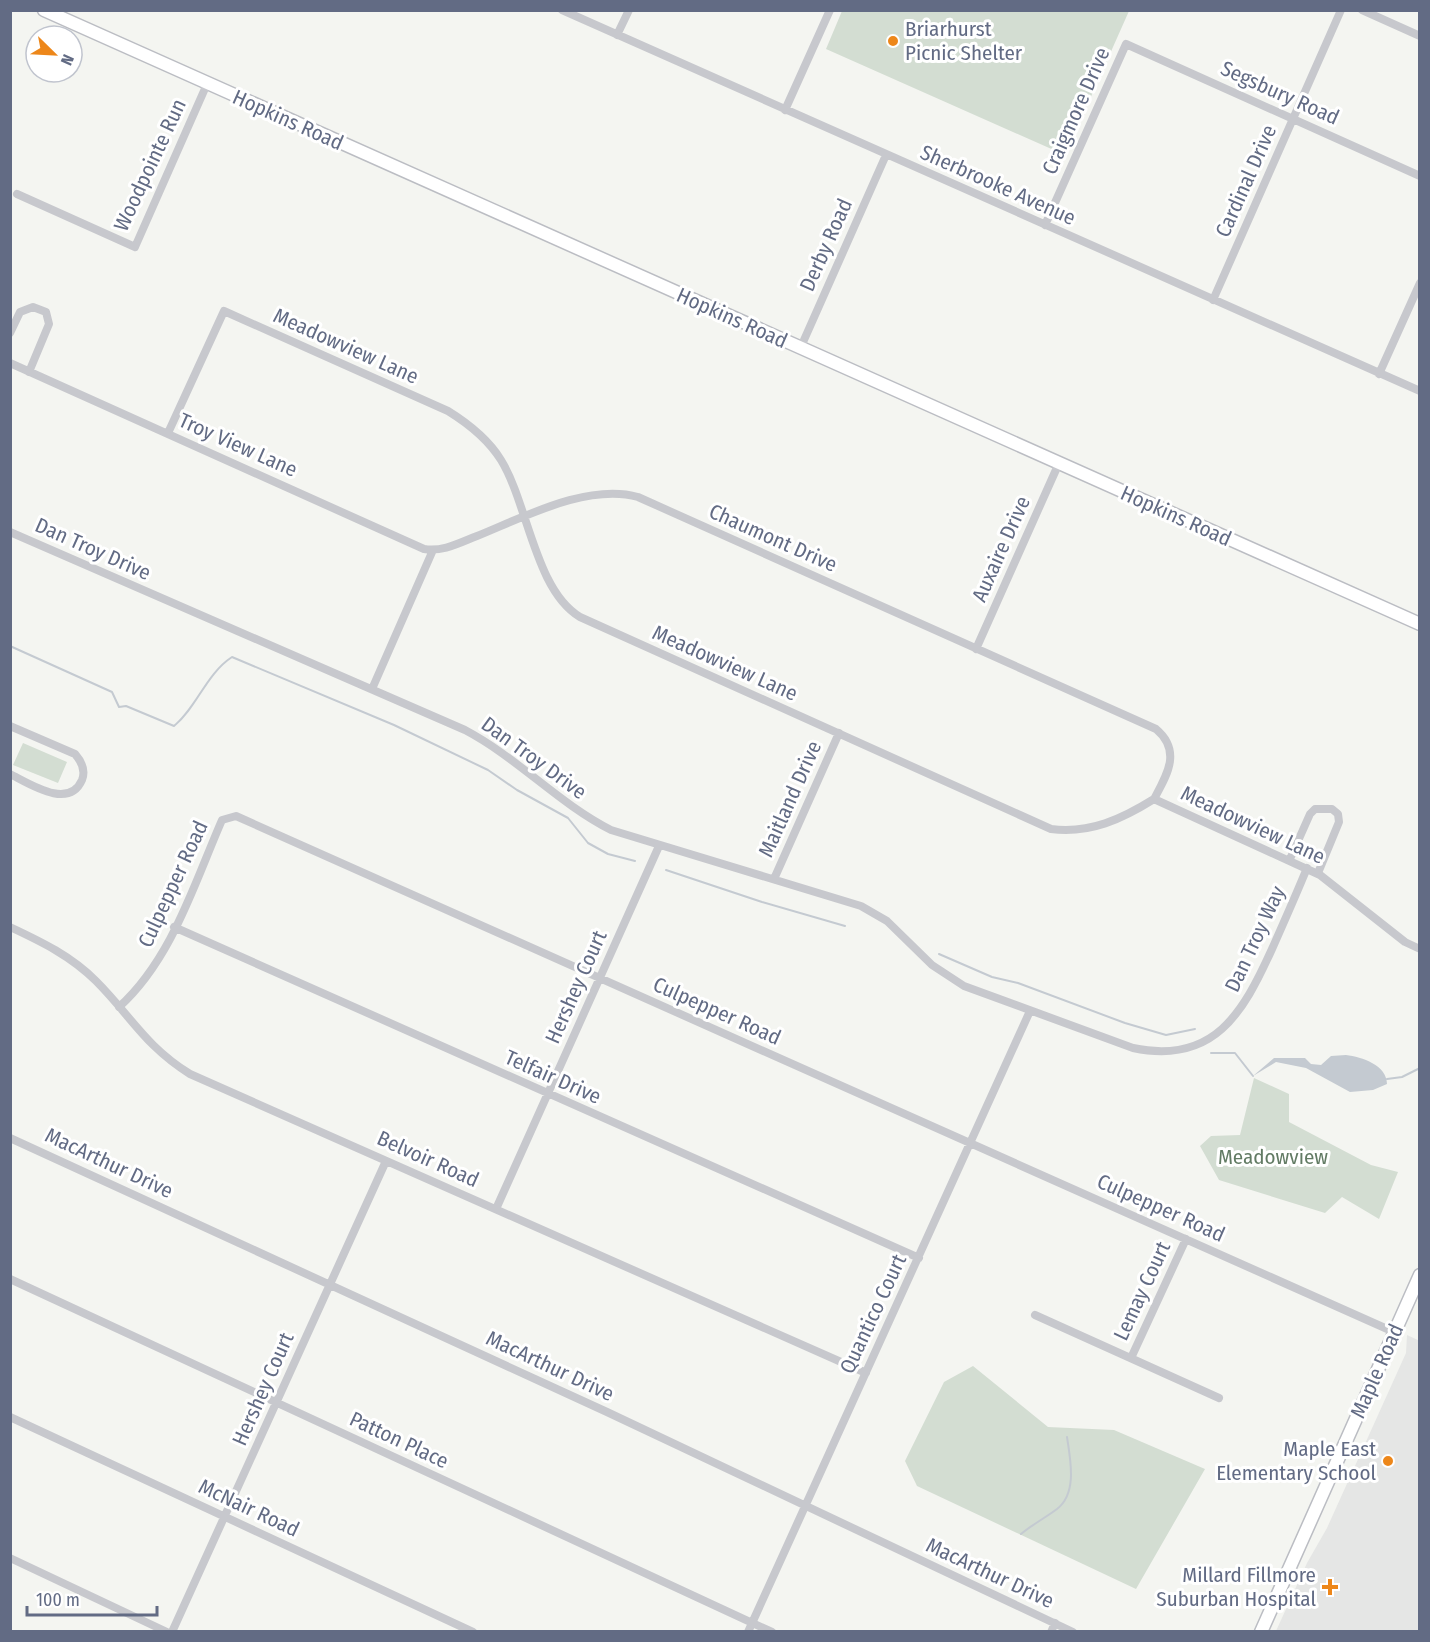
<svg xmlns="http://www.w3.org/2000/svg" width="1430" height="1642" font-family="'Fira Sans Condensed',sans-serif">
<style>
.built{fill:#e5e6e5}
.green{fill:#d3ddd2}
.water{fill:#c4cad1}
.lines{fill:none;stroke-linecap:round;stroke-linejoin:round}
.stream{stroke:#c4cad1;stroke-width:2}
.secondary-casing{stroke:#bbbdc3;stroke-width:15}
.street{stroke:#c7c8cd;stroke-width:8}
.secondary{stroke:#fff;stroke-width:12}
.poi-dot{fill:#ed871a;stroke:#fff;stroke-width:2}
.labels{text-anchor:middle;stroke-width:6;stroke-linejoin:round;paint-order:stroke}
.poi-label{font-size:21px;fill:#626b84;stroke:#fff;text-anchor:end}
.street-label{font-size:21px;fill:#626b84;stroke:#fff}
.park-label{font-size:21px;fill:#627b64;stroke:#fff}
</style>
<rect width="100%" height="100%" fill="#f4f5f1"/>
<!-- built -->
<path class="built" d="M1407,1335L1420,1341L1419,1631H1276L1307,1563L1327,1528L1406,1353Z"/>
<!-- green -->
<path class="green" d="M842,11V10L1129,11L1065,155L826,49Z
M23,743L67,762L58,783L13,765Z
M1254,1078L1289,1094V1122L1371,1165L1398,1172L1379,1219L1342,1197L1325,1213L1219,1180L1200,1146L1211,1136L1240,1135Z
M973,1366L1048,1427L1114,1430L1205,1469L1136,1589L917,1486L905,1461L944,1382Z"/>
<!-- water -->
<path class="water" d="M1346,1055C1362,1057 1387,1065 1387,1084L1373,1090L1350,1092L1306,1068L1276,1062L1253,1076L1274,1058H1305L1311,1064L1321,1065L1331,1056Z"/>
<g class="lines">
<!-- stream -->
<path class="stream" d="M10,646L112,692L119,707L126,706L174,726C197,707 206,674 232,657L394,725L488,770L517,790L568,818L588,843L608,854L635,861
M666,870L762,902L845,926
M939,954L992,977L1018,983L1125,1023L1166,1035L1195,1029
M1211,1053H1235L1253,1076
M1387,1079L1402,1077L1420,1068
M1021,1534C1033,1524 1045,1518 1057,1509C1078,1493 1070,1458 1067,1437"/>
<defs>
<path id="secondary" d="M44,10L1420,624
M1261,1632L1420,1275"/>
</defs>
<!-- secondary casing -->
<use href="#secondary" class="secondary-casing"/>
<!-- street -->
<path class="street" d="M562,10L1420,391
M1362,10L1420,36
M617,35L629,10
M785,110L830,10
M17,194L135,247L207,84
M1045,225L1126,44L1420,176
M1213,300L1341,10
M10,333L20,312L33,307L46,312L49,324L29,372
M800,349L886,155
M10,363L424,549C443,552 459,543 477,536C524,517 588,483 638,497L1156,729C1182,751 1167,775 1154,799
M1379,374L1420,283
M168,433L224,311L448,411C469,424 488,439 501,460C528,504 535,590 580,617L1051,829C1090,834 1122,819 1154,799
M10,532L465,730C518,758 558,803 611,830L861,906L887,921L932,965L964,986L1133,1048C1214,1065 1243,1013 1272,949C1284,922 1296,895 1307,868
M976,649L1059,463
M372,689L433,550
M10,726L75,754C82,762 86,770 82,780C69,810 30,784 10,774
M1154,799L1320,875L1405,942L1420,949
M1290,859L1310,814L1315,809H1332L1338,814L1339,822L1318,873
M774,879L839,733
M10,927C42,942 71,956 96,981C131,1016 145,1046 190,1074L866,1373
M174,927L919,1258
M119,1007C172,959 194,884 222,820L236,816L1394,1332
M10,1138L607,1412L1073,1632
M496,1209L659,846
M10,1279L772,1632
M1035,1315L1219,1398
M1131,1358L1186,1239
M10,1417L473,1632
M10,1558L167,1632
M172,1632L386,1161
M748,1632L1030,1011
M1051,1632L1055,1623"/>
<!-- secondary -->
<use href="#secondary" class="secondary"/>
</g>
<!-- markers -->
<g class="poi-dot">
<circle cx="893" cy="41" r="6"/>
<circle cx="1388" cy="1461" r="6"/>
<path d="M1327 1578h6v6h6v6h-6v6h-6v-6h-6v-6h6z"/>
</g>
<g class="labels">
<!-- poi labels -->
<g class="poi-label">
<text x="905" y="36" text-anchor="start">Briarhurst<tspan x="905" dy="24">Picnic Shelter</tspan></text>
<text x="1376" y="1456">Maple East<tspan x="1376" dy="24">Elementary School</tspan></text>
<text x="1316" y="1582">Millard Fillmore<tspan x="1316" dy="24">Suburban Hospital</tspan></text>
</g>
<!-- street labels -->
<g class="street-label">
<text transform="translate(1280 93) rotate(24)" y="7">Segsbury Road</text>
<text transform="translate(1076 111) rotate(-66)" y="7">Craigmore Drive</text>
<text transform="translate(288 120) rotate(24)" y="7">Hopkins Road</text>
<text transform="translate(150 165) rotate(-65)" y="7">Woodpointe Run</text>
<text transform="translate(1246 181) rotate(-66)" y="7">Cardinal Drive</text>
<text transform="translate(998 185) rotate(24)" y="7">Sherbrooke Avenue</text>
<text transform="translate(826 245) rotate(-66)" y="7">Derby Road</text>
<text transform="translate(732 318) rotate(24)" y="7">Hopkins Road</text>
<text transform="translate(346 346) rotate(24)" y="7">Meadowview Lane</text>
<text transform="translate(238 445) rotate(24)" y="7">Troy View Lane</text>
<text transform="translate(1176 516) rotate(24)" y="7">Hopkins Road</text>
<text transform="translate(773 538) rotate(24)" y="7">Chaumont Drive</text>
<text transform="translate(93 549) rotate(24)" y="7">Dan Troy Drive</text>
<text transform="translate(1001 549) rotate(-66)" y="7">Auxaire Drive</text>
<text transform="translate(725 663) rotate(24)" y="7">Meadowview Lane</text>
<text transform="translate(534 758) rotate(36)" y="7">Dan Troy Drive</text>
<text transform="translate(790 799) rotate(-66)" y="7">Maitland Drive</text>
<text transform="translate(1253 825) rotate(25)" y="7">Meadowview Lane</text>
<text transform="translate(173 884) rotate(-65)" y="7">Culpepper Road</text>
<text transform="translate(1255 939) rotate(-65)" y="7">Dan Troy Way</text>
<text transform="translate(576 987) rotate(-66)" y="7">Hershey Court</text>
<text transform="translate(717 1011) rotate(24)" y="7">Culpepper Road</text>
<text transform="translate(553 1077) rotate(24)" y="7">Telfair Drive</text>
<text transform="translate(428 1159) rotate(24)" y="7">Belvoir Road</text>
<text transform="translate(109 1163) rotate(25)" y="7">MacArthur Drive</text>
<text transform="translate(1161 1208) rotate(24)" y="7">Culpepper Road</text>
<text transform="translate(1142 1291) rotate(-65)" y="7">Lemay Court</text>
<text transform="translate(873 1314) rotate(-65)" y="7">Quantico Court</text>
<text transform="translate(550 1366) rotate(25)" y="7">MacArthur Drive</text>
<text transform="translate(1377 1371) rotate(-66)" y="7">Maple Road</text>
<text transform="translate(263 1389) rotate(-66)" y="7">Hershey Court</text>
<text transform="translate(399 1440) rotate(25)" y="7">Patton Place</text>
<text transform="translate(249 1508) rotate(25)" y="7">McNair Road</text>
<text transform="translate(990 1573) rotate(25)" y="7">MacArthur Drive</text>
</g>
<!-- park labels -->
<g class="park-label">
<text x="1273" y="1164">Meadowview</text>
</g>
</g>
<!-- border -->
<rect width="1430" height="1642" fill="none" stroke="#626b84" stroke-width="24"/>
<!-- north arrow -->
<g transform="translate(54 54) rotate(114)"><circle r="28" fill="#ffffff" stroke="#c0c4ce" stroke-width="1.5"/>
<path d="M0-4.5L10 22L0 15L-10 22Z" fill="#ed871a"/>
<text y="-9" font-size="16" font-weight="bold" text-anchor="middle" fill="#626b84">N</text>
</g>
<!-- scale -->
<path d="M27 1606v9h130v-9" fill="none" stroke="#626b84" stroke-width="3"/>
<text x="36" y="1606" font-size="18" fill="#626b84" stroke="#ffffff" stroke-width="4.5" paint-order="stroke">100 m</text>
</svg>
